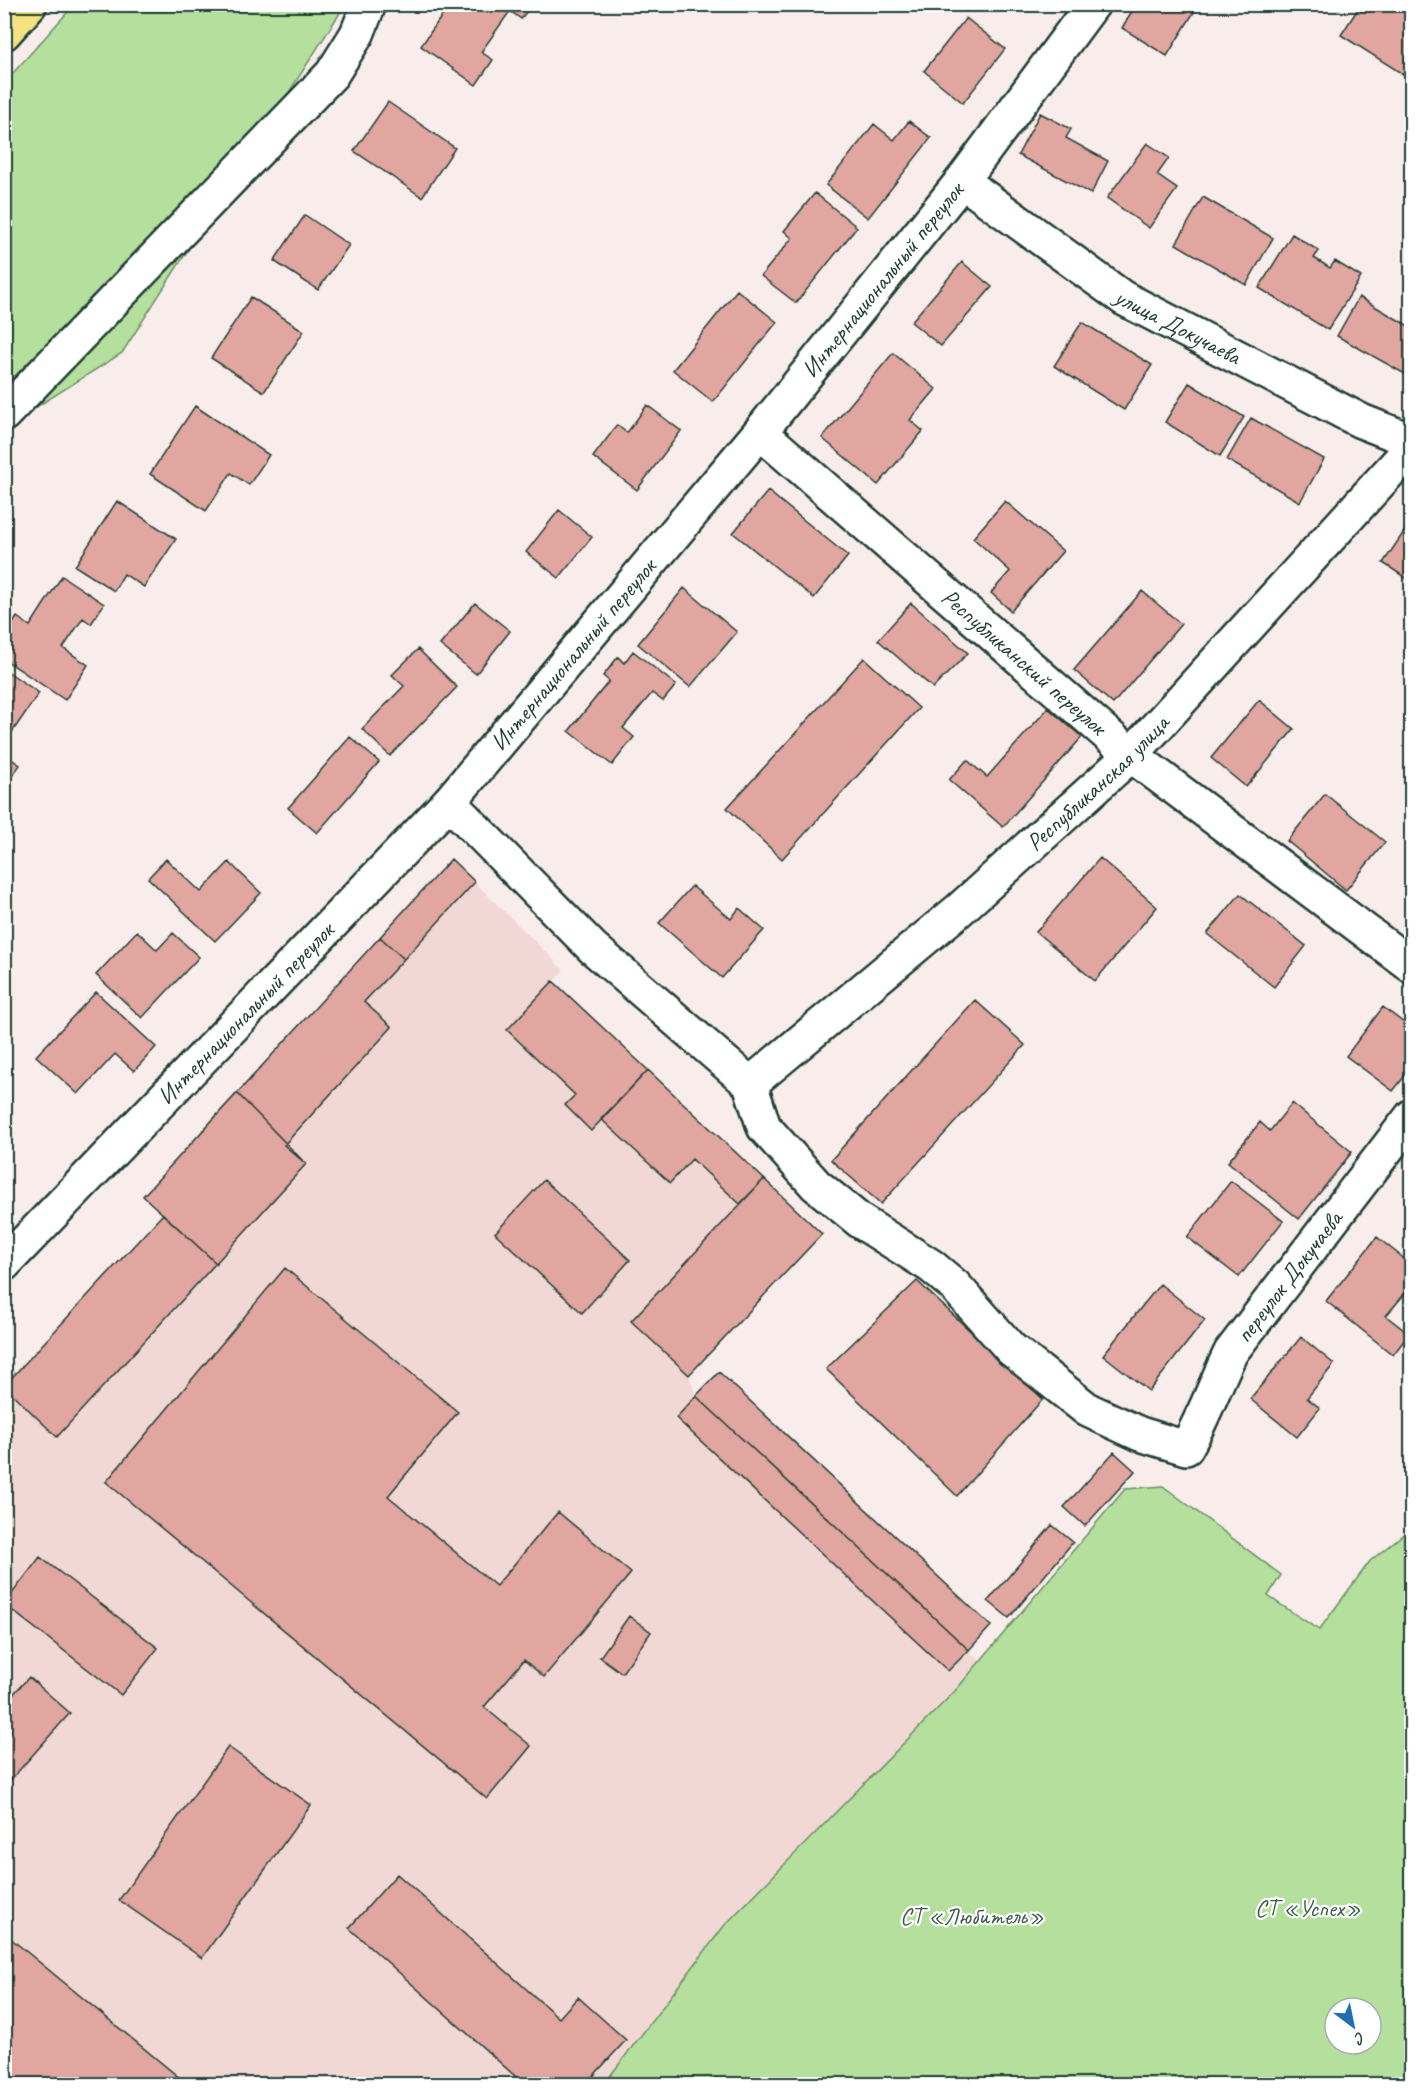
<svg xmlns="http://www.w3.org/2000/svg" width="1416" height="2089" font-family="Caveat,sans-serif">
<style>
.built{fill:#f2d8d5}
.green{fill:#b4df9c;stroke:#6a8e68;stroke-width:1.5;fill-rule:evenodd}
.building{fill:#e0a69f;stroke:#1f3d34;stroke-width:1.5}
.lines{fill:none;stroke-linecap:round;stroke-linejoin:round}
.minor-casing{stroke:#1f3d34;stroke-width:38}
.major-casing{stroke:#1f3d34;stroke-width:38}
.minor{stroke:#fff;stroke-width:33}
.major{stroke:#f5e382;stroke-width:33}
.labels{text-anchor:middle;stroke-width:4.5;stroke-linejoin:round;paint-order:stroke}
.street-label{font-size:24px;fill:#1f3d34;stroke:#fff}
.park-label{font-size:24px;fill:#3d5d49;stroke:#fff}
</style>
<rect width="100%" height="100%" fill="#f9edec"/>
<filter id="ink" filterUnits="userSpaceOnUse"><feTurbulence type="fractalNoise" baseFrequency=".0167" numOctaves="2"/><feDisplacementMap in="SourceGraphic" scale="12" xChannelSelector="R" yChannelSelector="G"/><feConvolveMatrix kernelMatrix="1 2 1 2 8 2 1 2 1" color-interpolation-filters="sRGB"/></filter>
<g filter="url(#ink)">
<!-- built -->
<path class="built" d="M451,859L564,970L554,981L822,1234L689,1375L696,1395L980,1661L955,1691L724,1926L604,2084H5L4,1386L163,1214L143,1196Z"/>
<!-- green -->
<path class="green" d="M74,5H345L122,353L5,427V82Z
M1163,1486L1281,1575L1268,1596L1319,1630L1370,1561L1411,1528V2084H604L724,1926L955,1691L1125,1489ZM1335,2008H1371V2044H1335Z"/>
<!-- building -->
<path class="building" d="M450,4H532L521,19L510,11L481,52L493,60L476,85L421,46Z
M1136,4H1199L1167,56L1122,28Z
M1361,4H1400L1412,12V80L1341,35Z
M966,18L1005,49L963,103L924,71Z
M388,102L455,148L422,197L354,151Z
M1040,113L1071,129L1066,138L1108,161L1091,194L1018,155Z
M909,121L931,138L868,218L826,185L874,124L894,140Z
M1147,143L1169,158L1157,175L1177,189L1149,228L1107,198Z
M815,193L857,227L796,303L761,276L792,238L784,231Z
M1203,197L1273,238L1246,285L1176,244Z
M305,215L349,245L318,290L274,261Z
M1292,234L1319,251L1314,258L1330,268L1335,261L1361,277L1328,330L1259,288Z
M962,262L992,287L941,346L911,322Z
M737,290L777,322L713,402L673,370Z
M251,297L304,331L264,392L211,358Z
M1359,297L1412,328V378L1337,336Z
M1082,322L1152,365L1124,410L1054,366Z
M893,353L936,389L910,420L923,431L878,485L822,438Z
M1189,383L1244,417L1220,456L1165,422Z
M647,405L681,431L637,490L593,457L617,425L627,433Z
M195,406L269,455L249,485L231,473L206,511L150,474Z
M1251,418L1324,459L1300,502L1227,460Z
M768,491L848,556L814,598L733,533Z
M117,501L176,539L144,587L124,574L114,591L75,566Z
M1005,501L1063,551L1011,611L991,593L1010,571L973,538Z
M559,510L592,537L559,578L526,552Z
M1412,520V582L1383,563Z
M62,576L104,604L91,624L83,618L63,648L88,665L65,700L4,659V637L17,617L30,626Z
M684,588L737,632L690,687L638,644Z
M1142,591L1181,624L1113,704L1074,670Z
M475,603L510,631L476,674L440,645Z
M911,603L968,653L933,688L878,640Z
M418,649L457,687L390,756L362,729L404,686L392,675Z
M633,651L676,685L663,701L652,693L623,728L634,737L612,765L569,731L609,681L603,676L618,657L624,663Z
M864,658L919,708L782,859L727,808Z
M4,669L39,693L4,744Z
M1259,700L1294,729L1246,787L1211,758Z
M1048,708L1082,737L1003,827L949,780L967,760L987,777Z
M350,737L379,762L317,833L288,808Z
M4,754L20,765L4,787Z
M1325,794L1385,842L1346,890L1287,841Z
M1100,858L1157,907L1095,981L1036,932Z
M166,859L201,892L229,862L261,893L215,941L148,878Z
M451,859L475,882L404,959L380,937Z
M692,886L731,919L739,908L764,930L722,978L659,923Z
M1240,894L1306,946L1274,987L1207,934Z
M137,931L157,950L173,933L199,957L142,1018L96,975Z
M380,937L404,959L364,1002L392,1027L284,1145L306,1164L216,1263L143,1196Z
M553,981L648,1070L591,1131L565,1105L575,1095L507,1030Z
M96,992L156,1047L134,1071L115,1054L78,1094L36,1056Z
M975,1000L1025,1045L881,1204L831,1160Z
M1383,1007L1412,1029V1067L1393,1091L1346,1056Z
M648,1070L764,1179L740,1204L692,1159L670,1183L601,1119Z
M237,1093L306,1164L216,1263L143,1196Z
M1292,1103L1352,1152L1299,1219L1228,1162L1260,1122L1270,1131Z
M764,1179L822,1234L689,1375L631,1321Z
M544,1180L630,1260L582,1313L495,1233Z
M1231,1181L1283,1221L1239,1277L1187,1237Z
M163,1214L216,1263L57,1437L4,1386Z
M1377,1237L1412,1265V1285L1386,1316L1409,1334L1393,1355L1326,1301Z
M285,1268L458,1412L388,1496L496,1586L558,1512L631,1573L544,1677L524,1660L484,1707L531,1746L487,1799L106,1482Z
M917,1281L1043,1399L957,1496L826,1369Z
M1160,1284L1205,1320L1149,1391L1103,1355Z
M1301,1337L1334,1364L1307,1398L1320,1408L1297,1437L1250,1399Z
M719,1372L991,1626L969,1650L696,1396Z
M696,1396L969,1650L948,1671L676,1418Z
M1114,1452L1135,1471L1085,1526L1064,1507Z
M1052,1525L1073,1542L1009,1618L988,1601Z
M40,1557L158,1648L121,1695L4,1604Z
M629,1616L651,1632L622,1673L600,1657Z
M29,1677L70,1713L7,1784L4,1781V1704Z
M228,1747L311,1805L202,1958L119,1900Z
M397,1874L559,2018L578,1997L626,2040L586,2084H524L349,1928Z
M4,1933L187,2084H4Z"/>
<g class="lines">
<defs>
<g id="minor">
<path id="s1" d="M962,181L1123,298L1361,421L1412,441"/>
<path d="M4,414L332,74L357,34L369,4"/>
<path id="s2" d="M760,432L1131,755L1412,966"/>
<path id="s3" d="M449,802L593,948L750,1084L764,1127L816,1185L860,1221L931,1266L955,1286L1011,1349L1088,1410L1140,1434L1186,1448C1204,1417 1215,1384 1231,1352L1412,1116"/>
<path id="s4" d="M750,1084L959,910L1131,755L1412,447"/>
<path id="s5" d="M4,1264L449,802L760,432L962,181L1093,4"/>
</g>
<path id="major" d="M4,33L30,4"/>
</defs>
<!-- minor casing -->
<use href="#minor" class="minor-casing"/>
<!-- major casing -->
<use href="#major" class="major-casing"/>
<!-- minor -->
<use href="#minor" class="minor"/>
<!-- major -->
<use href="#major" class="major"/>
</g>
</g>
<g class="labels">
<!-- street labels -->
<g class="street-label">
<text dy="8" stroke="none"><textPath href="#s5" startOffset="1320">Интернациональный переулок</textPath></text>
<text dy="8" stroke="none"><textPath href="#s1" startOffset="261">улица Докучаева</textPath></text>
<text dy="8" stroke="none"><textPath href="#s5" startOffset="834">Интернациональный переулок</textPath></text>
<text dy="8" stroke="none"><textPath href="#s2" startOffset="350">Республиканский переулок</textPath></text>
<text dy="8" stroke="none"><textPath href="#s4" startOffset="460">Республиканская улица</textPath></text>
<text dy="8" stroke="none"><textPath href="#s5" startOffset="348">Интернациональный переулок</textPath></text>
<text dy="8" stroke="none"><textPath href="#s3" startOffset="1197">переулок Докучаева</textPath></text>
</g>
<!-- park labels -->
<g class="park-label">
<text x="1308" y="1916">СТ «Успех»</text>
<text x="972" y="1924">СТ «Любитель»</text>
</g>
</g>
<!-- margin -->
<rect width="1416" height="2089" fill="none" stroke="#fff" stroke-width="24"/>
<rect x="12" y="12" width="1392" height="2065" fill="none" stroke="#1f3d34" stroke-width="2" filter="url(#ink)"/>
<!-- north arrow -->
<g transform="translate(1353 2026) rotate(148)"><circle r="28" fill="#ffffff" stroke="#a5b1ae" stroke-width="1.5"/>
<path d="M0-4.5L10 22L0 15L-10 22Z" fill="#1f6fb2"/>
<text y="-9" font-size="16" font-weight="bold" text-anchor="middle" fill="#1f3d34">С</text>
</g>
</svg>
